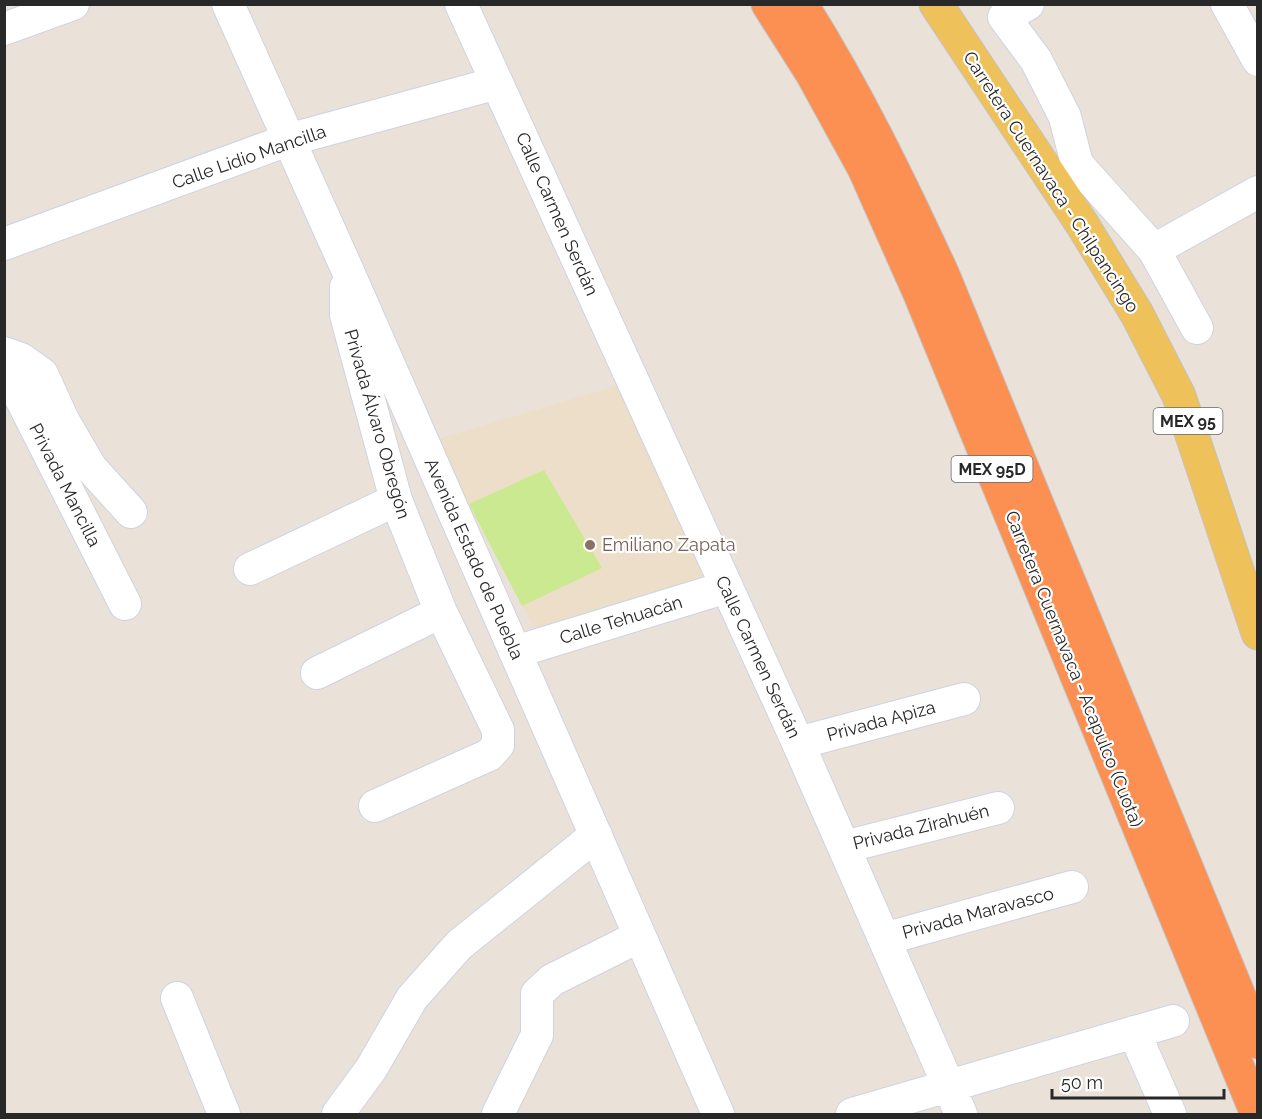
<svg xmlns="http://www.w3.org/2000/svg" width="1262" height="1119" font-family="Raleway,sans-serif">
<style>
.education{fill:#ecdec8}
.pitch{fill:#cae991}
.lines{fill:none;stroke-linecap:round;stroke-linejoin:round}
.minor-casing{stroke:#ced3e1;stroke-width:34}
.major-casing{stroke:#c3c3c3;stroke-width:35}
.highway-casing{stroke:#c3c3c3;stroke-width:35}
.minor{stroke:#fff;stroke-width:32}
.major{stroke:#efc15a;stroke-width:33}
.highway{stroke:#fc8f52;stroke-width:33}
.education-dot{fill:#8d6e63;stroke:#fff;stroke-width:2}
.labels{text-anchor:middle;stroke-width:4.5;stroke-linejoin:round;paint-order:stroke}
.shield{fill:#fff;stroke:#686868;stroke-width:1.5}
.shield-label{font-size:16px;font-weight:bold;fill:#282828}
.street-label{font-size:18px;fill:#282828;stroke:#fff}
.education-label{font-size:18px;fill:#785e54;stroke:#fff;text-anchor:start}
</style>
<rect width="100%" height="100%" fill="#eae2d9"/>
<!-- education -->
<path class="education" d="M619,385L708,587L538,636L435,440Z"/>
<!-- pitch -->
<path class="pitch" d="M544,470L602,568L522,606L469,504Z"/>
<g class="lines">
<defs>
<path id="minor" d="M228,4L347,269L718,1114
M461,4L798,743L961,1114
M1028,4L1004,17L1036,60L1065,117L1077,164L1154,250L1197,328
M1227,4L1258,60
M4,29L73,4
M4,244L288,140L497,83
M1154,250L1258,192
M346,287V315L396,500L441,612L498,730V745L489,755L375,806
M4,353L21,359L42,374L63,420L91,468L131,512
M4,365L125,604
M250,569L396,500
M515,652L727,587
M317,673L441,612
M798,743L964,699
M844,847L998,808
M884,939L1072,887
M177,998L224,1114
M1134,1032L1170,1114
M338,1114L371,1069L412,998L459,945L596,835
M498,1114L537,1035V994L552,980L638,937
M852,1114L1173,1021"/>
<path id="major" d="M936,4L1082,224L1137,314L1179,396L1258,633"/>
<path id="highway" d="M768,4L813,75L864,168L920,294L1257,1114
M801,4C856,91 900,182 943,275L1258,1042"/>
</defs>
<!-- minor casing -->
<use href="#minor" class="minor-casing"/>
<!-- major casing -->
<use href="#major" class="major-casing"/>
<!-- highway casing -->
<use href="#highway" class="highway-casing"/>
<!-- minor -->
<use href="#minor" class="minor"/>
<!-- major -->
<use href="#major" class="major"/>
<!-- highway -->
<use href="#highway" class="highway"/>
</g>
<!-- markers -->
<circle class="education-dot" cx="590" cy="545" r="6"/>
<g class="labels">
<!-- shield labels -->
<g class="shield">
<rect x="1153.5" y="408" width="69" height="26" rx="4.5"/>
<rect x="951.5" y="456" width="81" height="26" rx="4.5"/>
</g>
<g class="shield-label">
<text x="1188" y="427">MEX 95</text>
<text x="992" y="475">MEX 95D</text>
</g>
<!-- street labels -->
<g class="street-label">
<text transform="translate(249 157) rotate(-19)" y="6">Calle Lidio Mancilla</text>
<text transform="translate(1051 182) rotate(57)" y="6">Carretera Cuernavaca - Chilpancingo</text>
<text transform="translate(557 214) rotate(66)" y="6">Calle Carmen Serdán</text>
<text transform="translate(377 424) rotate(74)" y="6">Privada Álvaro Obregón</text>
<text transform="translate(65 485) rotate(63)" y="6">Privada Mancilla</text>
<text transform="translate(474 559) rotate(66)" y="6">Avenida Estado de Puebla</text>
<text transform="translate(621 620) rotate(-17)" y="6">Calle Tehuacán</text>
<text transform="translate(758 657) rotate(65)" y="6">Calle Carmen Serdán</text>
<text transform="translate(1074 669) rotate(68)" y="6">Carretera Cuernavaca - Acapulco (Cuota)</text>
<text transform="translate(881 721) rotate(-15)" y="6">Privada Apiza</text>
<text transform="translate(921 827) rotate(-14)" y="6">Privada Zirahuén</text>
<text transform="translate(978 913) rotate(-15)" y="6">Privada Maravasco</text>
</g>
<!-- education labels -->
<g class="education-label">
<text x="602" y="551">Emiliano Zapata</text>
</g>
</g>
<!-- border -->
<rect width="1262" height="1119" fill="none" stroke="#282828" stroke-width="12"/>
<!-- scale -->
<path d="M1052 1089v9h172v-9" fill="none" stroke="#282828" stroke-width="3"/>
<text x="1061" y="1089" font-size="18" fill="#282828" stroke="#ffffff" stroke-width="4.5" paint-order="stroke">50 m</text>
</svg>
